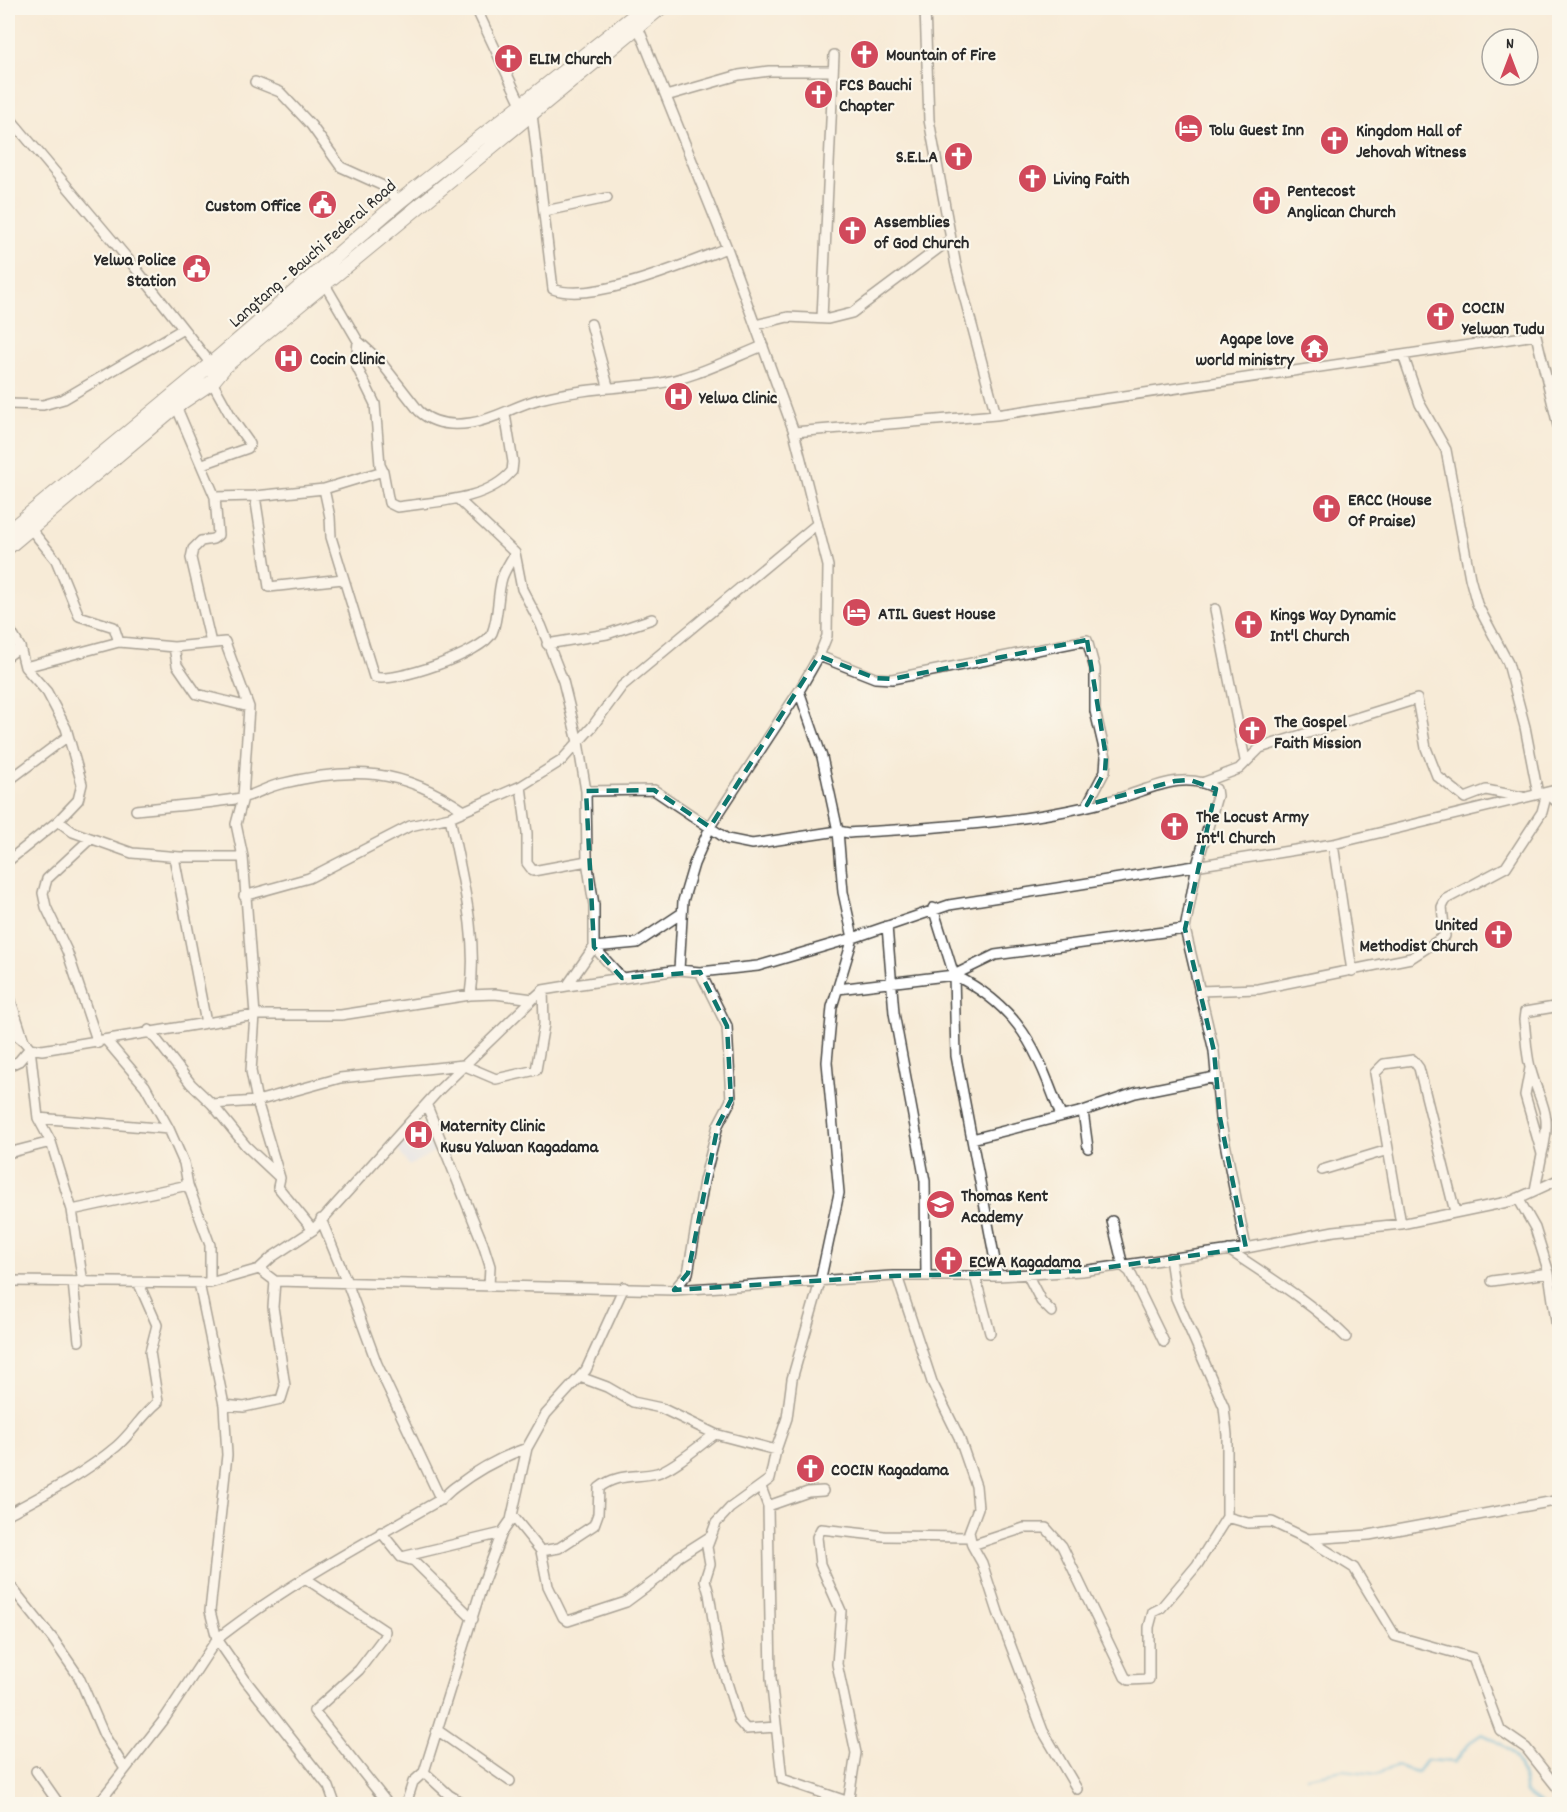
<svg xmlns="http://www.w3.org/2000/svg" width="1567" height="1812" font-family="Dekko,sans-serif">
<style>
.built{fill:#ccdbfa}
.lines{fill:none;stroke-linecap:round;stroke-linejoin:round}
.stream{stroke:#53abd0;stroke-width:3}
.minor-casing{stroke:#4a4845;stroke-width:12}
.primary-casing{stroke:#4a4845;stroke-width:16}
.minor{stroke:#fff;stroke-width:9}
.primary{stroke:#fff;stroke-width:14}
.marked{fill:none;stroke:#0f766e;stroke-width:4.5;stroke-dasharray:12 8;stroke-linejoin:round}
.labels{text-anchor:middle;stroke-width:4.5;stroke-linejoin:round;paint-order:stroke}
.poi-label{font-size:18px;font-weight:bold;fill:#2b2b2b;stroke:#fbf7ec;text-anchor:start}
.street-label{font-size:18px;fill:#2b2b2b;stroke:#fbf7ec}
</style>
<rect width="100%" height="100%" fill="#fbf7ec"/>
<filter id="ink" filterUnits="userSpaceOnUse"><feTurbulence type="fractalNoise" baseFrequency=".0167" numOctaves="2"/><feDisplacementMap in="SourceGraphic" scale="12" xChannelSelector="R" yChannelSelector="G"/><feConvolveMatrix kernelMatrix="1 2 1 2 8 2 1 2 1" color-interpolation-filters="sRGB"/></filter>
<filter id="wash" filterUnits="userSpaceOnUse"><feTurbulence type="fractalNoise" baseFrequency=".008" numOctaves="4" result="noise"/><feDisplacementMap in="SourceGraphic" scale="24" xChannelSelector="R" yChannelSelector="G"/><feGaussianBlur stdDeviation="1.35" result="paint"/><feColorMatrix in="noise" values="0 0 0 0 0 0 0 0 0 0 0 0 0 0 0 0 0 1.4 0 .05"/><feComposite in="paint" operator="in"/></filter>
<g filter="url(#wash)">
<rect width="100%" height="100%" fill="#f7ebd7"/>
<!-- built -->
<path class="built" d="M424,1124L437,1150L409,1166L395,1145Z"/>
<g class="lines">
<!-- stream -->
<path class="stream" d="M1307,1777L1343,1770L1376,1774L1397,1766L1417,1772L1426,1760L1455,1762L1470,1742L1482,1734C1513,1747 1521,1760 1526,1793L1541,1804"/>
</g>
</g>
<g filter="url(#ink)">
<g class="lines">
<defs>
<path id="minor" d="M476,8L521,104
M925,8L929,120L956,266L996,415
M636,22L727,248L794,432L828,566L827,636L819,656L799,691L711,825L694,864L683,901L679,970
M255,82L280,92L311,125L341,167L381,185L400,201
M666,96L739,75L769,71H832
M532,114L553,289C593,304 687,263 727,248
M8,116L133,265L211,364
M545,211L607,198
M822,318L834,55
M591,324L608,386
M755,325L788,317L828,319L852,313L951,239
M358,341L380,361L419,411C433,424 452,426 471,423C496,419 516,405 540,399C578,389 616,388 654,384C689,380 730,359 763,346
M1403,355L1420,404L1446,450L1470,578L1477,604L1508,663L1525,727L1538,794
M8,404L43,405L64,399L183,329
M176,406L215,497L218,535L213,539L201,541L193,549L191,558L211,643
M794,432L996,415L1536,335L1560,434
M203,464L248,448L250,444L233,420L212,382
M383,471L389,503L397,507C434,501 486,502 512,471L513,462L505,414
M324,489L330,517L331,537L374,677C393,684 483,653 492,633C499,617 497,595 502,578C505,569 511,561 515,553
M255,496L269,587L343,579
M215,497L255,496L324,489L383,471L380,465L375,404L356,365L358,341L324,283
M459,500L515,553L522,589L541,625L563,681L578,742L586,791L587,861L594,905V947L567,986
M30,528L56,560L79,616L114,627L119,642
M1215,609L1245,760
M8,627L20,647L25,667L47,692L66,728L82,784L78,800L58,821L8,861
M547,644L607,634L652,619
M174,647L177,665L197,694L249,707
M8,656L20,647
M819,656L875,678L892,679L1087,640L1095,669V711L1106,757L1105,771L1087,805
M25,667L119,642L174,647L225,642L249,707L243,798L236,824L243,857L255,1015L251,1071L257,1101L280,1178
M8,781L68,736
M1202,783L1239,769L1260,748L1417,699L1426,748L1437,776L1465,798L1486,790L1522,797
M521,786L527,833V863L533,871L587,861
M586,791L654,790L727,839L752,844L838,831L849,833C940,827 1036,823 1123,797C1152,788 1187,770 1216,789L1217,796L1197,865L1185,929L1214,1051L1220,1118L1246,1248
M1547,793L1560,805
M136,810C171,806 207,804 241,798C255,795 267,787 280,784C352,766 403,768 464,811
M450,817C461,875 479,936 470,995
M58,821L73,832L132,853L180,857H243
M90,839L47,879L43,893L46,907L67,951L98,1043
M1333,844L1352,971
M174,857L206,1023
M244,896L309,878L410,826L450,817L521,786L561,761L592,727L622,686L817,524
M933,908L954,975L956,1056L998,1276
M887,926L894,1013L925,1181L926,1275
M594,947L637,943L682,913
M594,947L622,978
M954,975C1021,1008 1036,1049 1061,1116
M838,989L954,975L995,955L1185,929
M1199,991L1258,989L1411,958L1445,936L1442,907L1446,899L1506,867L1542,812L1547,793
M8,992L24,1041L30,1048L42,1050L255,1015H341L470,995L495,994L533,999L543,990L567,986L679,970L700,972L758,966L853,938L949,905L1333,844L1560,789
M8,1029L24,1041
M149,1030L191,1084L212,1104L246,1146L280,1178L278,1187L313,1230
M106,1040L145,1086L169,1129L184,1163L188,1185L210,1245V1283
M30,1048L38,1118L51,1142L72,1210L83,1283
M8,1066L19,1061L30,1048
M1530,1068L1525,1095L1542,1154L1535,1190
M212,1104L257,1101L340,1078L463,1065L496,1079L536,1070L544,1024L543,990
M427,1106L483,1244L490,1266L489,1286
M1083,1111L1088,1148
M38,1118L169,1129
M972,1139L1083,1111L1135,1093L1215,1077
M8,1153L51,1142
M1542,1154C1553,1110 1540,1106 1530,1067C1526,1052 1526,1035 1524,1020L1525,1012L1560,1006
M1322,1170L1388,1150
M72,1210L188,1185
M321,1219L348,1285L377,1364L441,1500
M1112,1221L1123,1266L1130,1272L1164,1342
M1401,1224L1375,1073L1384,1064L1413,1060L1419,1068L1455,1212
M1229,1250C1269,1277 1312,1303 1346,1337
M1170,1258L1176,1298L1224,1407L1227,1435V1517L1248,1523L1272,1522L1308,1539L1354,1568L1395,1636L1473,1658L1500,1730L1526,1748L1560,1791
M259,1269L272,1257L313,1230L438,1091L533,999
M1549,1273L1560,1349
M1027,1274L1041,1301L1052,1312
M897,1276L932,1382L959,1437L976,1486L978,1508L969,1532L972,1545L982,1563L998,1612L1043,1731L1077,1789
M975,1276L990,1333
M8,1281L210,1283L259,1269L275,1281L674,1290L893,1276H998L1082,1271L1246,1248L1334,1231L1401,1224L1512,1201L1560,1179
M1492,1281L1549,1273L1535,1228L1518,1198
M73,1282L79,1341
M674,1290L688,1273L704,1181L718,1125L731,1100L727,1026L700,972
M580,1377L607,1387L633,1402L661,1408L715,1434L776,1450
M224,1405L244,1407L281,1399L285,1386L273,1307L275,1281
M761,1487L768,1506L771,1678L782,1779L849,1802
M768,1506L808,1492L823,1491
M8,1514C45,1494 84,1474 117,1446C132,1433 142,1415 158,1402L150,1352L157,1325L139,1284
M512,1515L541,1551L548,1586L563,1617L568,1621L626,1602L660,1577L678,1557L711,1536
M381,1532L401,1557L414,1561L473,1619
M1308,1539L1369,1535L1560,1500
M972,1545L1024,1528H1046L1062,1546L1125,1677L1129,1680L1149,1679V1627L1153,1612L1161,1608L1197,1565L1227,1517
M541,1551L559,1548L594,1525L598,1514L599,1488C617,1473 636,1478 657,1473C674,1468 700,1445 715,1434
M402,1557L502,1533
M305,1578L385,1631L384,1637L359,1670L314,1711L388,1804
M8,1583L53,1639L79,1677L104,1735L125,1769
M776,1727L746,1729L739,1721L719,1657L709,1594L705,1580L710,1564L707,1547L716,1523L730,1508L770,1479L776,1450L787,1418L792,1379L820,1282L839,1193L827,1062L832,1007L853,938L843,892L838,831L822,757L799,691
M437,1730L510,1781
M36,1771L59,1804
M98,1804L163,1721L217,1639L210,1611L227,1455L224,1405L199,1283
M335,1804L329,1787L246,1681L217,1639C286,1585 363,1544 438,1501C444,1498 449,1491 455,1487C477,1470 501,1457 527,1448
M406,1804L413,1782L424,1772
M464,1804L449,1795L424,1772L483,1583L502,1533L511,1520L527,1448L546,1414L586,1370L624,1287
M848,1804L856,1753L837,1664L841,1611L820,1564L817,1537L821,1529L884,1536L970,1537"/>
<path id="primary" d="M8,532L211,364L400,201L644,8
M8,547L176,406L212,382L226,365L660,8"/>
</defs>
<!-- minor casing -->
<use href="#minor" class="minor-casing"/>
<!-- primary casing -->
<use href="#primary" class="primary-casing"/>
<!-- minor -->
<use href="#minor" class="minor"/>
<!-- primary -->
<use href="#primary" class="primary"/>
</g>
</g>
<!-- marked area -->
<path d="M0 0H1567V1812H0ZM1087,640L1106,757L1105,771L1087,805L1175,781L1190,780L1216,789L1185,929L1214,1051L1220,1118L1246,1248L1082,1271L893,1276L674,1290L688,1273L718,1125L731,1100L727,1026L700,972L622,978L594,947L586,791L654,790L710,827L819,656L875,678L892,679Z" fill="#f7ebd7" fill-opacity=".55" fill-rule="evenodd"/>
<path class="marked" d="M1087,640L1106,757L1105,771L1087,805L1175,781L1190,780L1216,789L1185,929L1214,1051L1220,1118L1246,1248L1082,1271L893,1276L674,1290L688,1273L718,1125L731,1100L727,1026L700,972L622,978L594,947L586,791L654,790L710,827L819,656L875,678L892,679Z"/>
<!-- icons -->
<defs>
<symbol id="church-disc" viewBox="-11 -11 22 22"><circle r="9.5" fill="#d1495b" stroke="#fbf7ec"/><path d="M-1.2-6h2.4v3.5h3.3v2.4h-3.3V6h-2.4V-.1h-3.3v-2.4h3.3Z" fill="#fff"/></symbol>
<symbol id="hotel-disc" viewBox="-11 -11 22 22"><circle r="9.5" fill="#d1495b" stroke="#fbf7ec"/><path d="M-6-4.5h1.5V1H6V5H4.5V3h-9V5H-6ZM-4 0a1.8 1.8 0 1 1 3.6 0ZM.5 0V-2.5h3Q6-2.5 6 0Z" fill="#fff"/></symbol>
<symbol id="civic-disc" viewBox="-11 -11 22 22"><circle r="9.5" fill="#d1495b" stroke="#fbf7ec"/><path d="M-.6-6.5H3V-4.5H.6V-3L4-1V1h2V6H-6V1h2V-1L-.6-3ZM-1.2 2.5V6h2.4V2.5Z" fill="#fff"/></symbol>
<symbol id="temple-disc" viewBox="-11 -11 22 22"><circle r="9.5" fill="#d1495b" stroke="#fbf7ec"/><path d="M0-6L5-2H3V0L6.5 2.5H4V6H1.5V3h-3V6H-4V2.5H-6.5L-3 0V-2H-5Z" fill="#fff"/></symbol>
<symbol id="hospital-disc" viewBox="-11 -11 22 22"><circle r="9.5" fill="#d1495b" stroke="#fbf7ec"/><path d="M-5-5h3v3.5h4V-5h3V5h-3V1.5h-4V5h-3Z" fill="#fff"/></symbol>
<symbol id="school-disc" viewBox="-11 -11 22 22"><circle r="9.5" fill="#d1495b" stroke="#fbf7ec"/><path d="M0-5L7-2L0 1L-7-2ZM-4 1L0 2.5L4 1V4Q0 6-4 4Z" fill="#fff"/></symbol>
</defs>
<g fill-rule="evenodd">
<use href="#church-disc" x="848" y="38" width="33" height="33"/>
<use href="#church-disc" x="492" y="42" width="33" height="33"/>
<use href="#church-disc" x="802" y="78" width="33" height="33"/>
<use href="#hotel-disc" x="1172" y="112" width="33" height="33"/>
<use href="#church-disc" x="1318" y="124" width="33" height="33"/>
<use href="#church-disc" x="942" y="140" width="33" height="33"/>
<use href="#church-disc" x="1016" y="162" width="33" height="33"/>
<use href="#church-disc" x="1250" y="184" width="33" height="33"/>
<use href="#civic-disc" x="306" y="188" width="33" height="33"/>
<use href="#church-disc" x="836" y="214" width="33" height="33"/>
<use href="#civic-disc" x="180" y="252" width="33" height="33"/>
<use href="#church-disc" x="1424" y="300" width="33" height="33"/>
<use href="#temple-disc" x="1298" y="332" width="33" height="33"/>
<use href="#hospital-disc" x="272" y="342" width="33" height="33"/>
<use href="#hospital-disc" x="662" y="380" width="33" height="33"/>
<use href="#church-disc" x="1310" y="492" width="33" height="33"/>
<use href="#hotel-disc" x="840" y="596" width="33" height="33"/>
<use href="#church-disc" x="1232" y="608" width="33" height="33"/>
<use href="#church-disc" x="1236" y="714" width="33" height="33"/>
<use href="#church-disc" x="1158" y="810" width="33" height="33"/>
<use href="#church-disc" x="1482" y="918" width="33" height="33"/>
<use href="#hospital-disc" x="402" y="1118" width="33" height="33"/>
<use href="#school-disc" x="924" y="1188" width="33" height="33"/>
<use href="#church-disc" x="932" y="1244" width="33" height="33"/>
<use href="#church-disc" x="794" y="1452" width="33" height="33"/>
</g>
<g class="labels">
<!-- poi labels -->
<g class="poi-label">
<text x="886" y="60">Mountain of Fire</text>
<text x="529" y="64">ELIM Church</text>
<text x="839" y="90">FCS Bauchi<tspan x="839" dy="21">Chapter</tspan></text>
<text x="1209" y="135">Tolu Guest Inn</text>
<text x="1356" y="136">Kingdom Hall of<tspan x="1356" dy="21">Jehovah Witness</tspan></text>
<text x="938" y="162" text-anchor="end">S.E.L.A</text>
<text x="1053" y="184">Living Faith</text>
<text x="1287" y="196">Pentecost<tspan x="1287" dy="21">Anglican Church</tspan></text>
<text x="301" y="211" text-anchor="end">Custom Office</text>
<text x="874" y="227">Assemblies<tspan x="874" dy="21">of God Church</tspan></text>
<text x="176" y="265" text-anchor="end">Yelwa Police<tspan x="176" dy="21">Station</tspan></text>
<text x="1462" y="313">COCIN<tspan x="1462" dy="21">Yelwan Tudu</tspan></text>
<text x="1294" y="344" text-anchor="end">Agape love<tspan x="1294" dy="21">world ministry</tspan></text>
<text x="310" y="364">Cocin Clinic</text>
<text x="699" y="403">Yelwa Clinic</text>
<text x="1348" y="505">ERCC (House<tspan x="1348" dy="21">Of Praise)</tspan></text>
<text x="878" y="619">ATIL Guest House</text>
<text x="1270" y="620">Kings Way Dynamic<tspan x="1270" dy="21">Int'l Church</tspan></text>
<text x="1274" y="727">The Gospel<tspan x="1274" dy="21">Faith Mission</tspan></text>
<text x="1196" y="822">The Locust Army<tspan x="1196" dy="21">Int'l Church</tspan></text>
<text x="1478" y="930" text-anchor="end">United<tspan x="1478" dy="21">Methodist Church</tspan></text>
<text x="440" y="1131">Maternity Clinic<tspan x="440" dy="21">Kusu Yalwan Kagadama</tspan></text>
<text x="961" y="1201">Thomas Kent<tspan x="961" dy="21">Academy</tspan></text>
<text x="969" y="1267">ECWA Kagadama</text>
<text x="831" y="1475">COCIN Kagadama</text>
</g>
<!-- street labels -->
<g class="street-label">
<text transform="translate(312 253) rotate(-41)" y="6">Langtang - Bauchi Federal Road</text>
</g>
</g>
<!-- margin -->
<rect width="1567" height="1812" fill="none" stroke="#fbf7ec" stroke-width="30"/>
<!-- north arrow -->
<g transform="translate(1510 57)"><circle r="28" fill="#fbf7ec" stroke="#a8a59f" stroke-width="1.5"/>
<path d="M0-4.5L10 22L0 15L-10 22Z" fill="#d1495b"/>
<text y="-9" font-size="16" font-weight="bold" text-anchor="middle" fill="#2b2b2b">N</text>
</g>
</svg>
